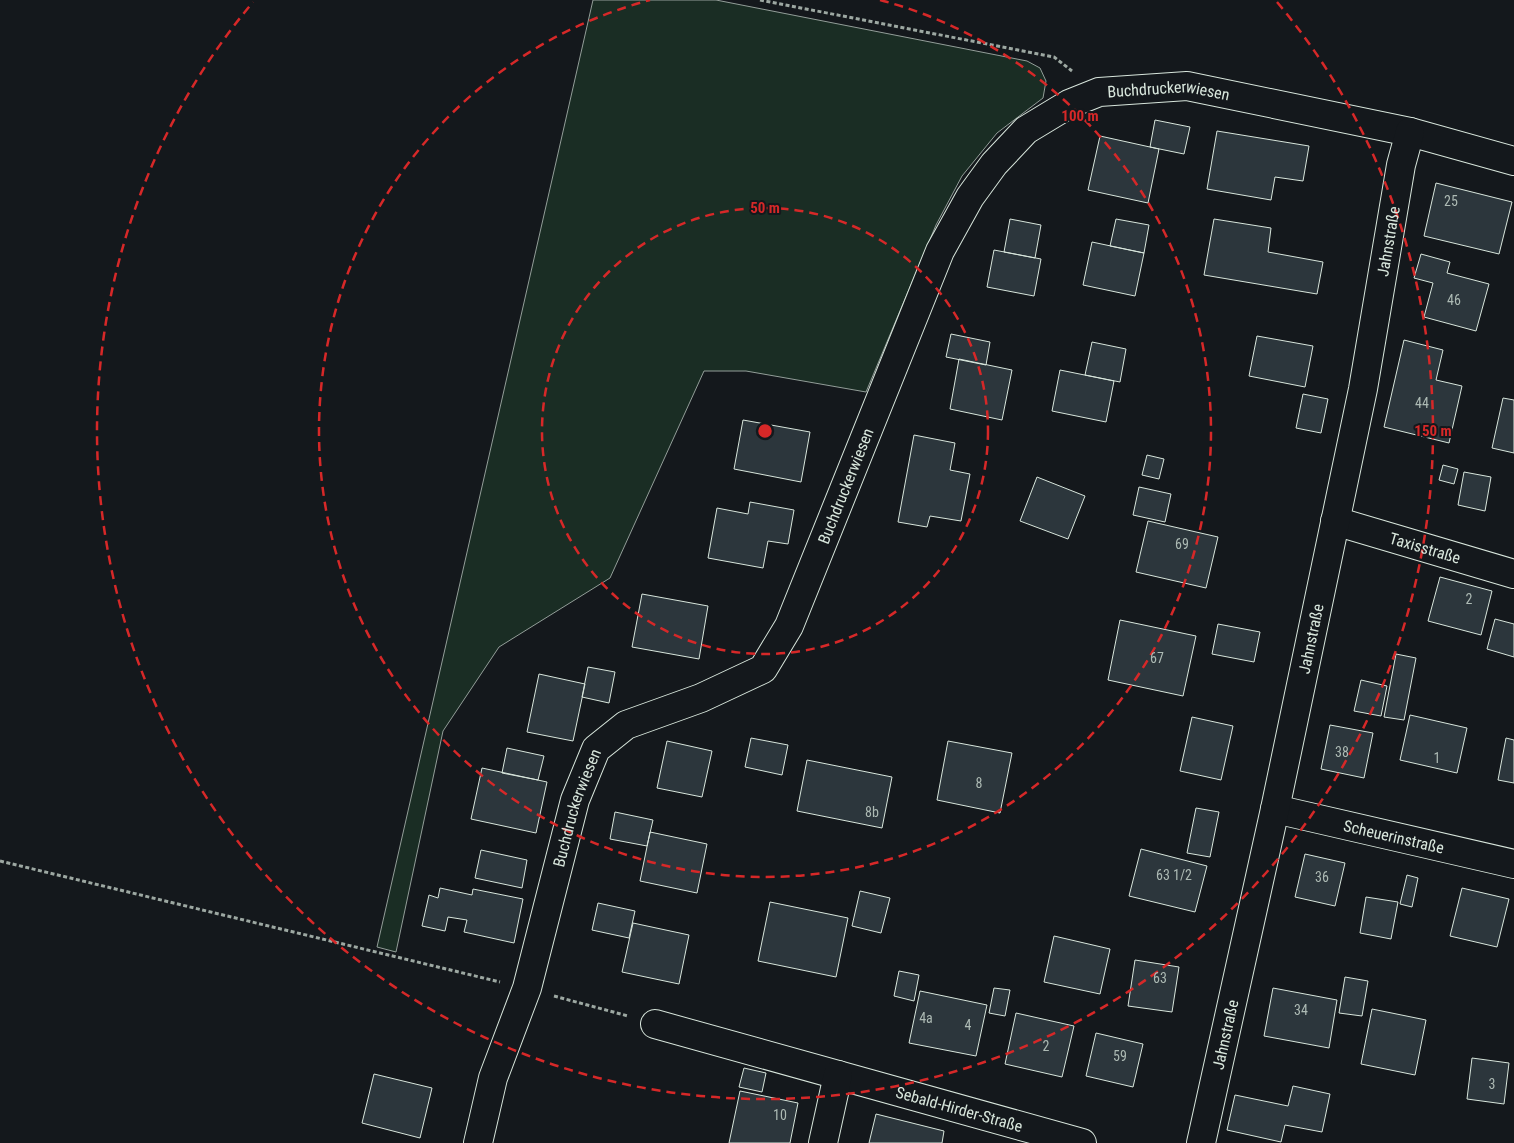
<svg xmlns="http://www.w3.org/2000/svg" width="1514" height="1143" font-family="'Roboto Condensed',sans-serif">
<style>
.green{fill:#1a2d24;stroke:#939e99}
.building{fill:#2c363c;stroke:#d8e6dc}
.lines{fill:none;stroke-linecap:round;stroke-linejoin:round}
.minor-casing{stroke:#d8e6dc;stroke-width:30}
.path{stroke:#9da8a2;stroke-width:3;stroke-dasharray:4 2.5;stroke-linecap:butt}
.minor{stroke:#14181c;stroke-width:28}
.ring{fill:none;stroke:#d62828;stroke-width:2.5;stroke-dasharray:9 6}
.labels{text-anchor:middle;stroke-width:4;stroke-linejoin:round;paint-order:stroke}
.number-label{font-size:14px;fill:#adbab4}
.street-label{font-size:16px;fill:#d8e6dc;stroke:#14181c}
.centre{fill:#d62828;stroke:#14181c;stroke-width:2.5}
.ring-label{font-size:15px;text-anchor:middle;font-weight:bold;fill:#d62828;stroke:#14181c;stroke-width:4;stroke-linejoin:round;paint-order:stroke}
</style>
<rect width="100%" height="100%" fill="#14181c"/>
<!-- green -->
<path class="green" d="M593,0H716L1027,61L1040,68L1046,81L1043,98L997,133L962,176L936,225L866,392L746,371H704L610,578L499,647L443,731L396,952L377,947Z"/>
<!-- building -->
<path class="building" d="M1155,120L1190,127L1184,154L1150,147Z
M1217,131L1309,146L1303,181L1275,177L1271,200L1207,189Z
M1100,136L1159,149L1148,203L1088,190Z
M1436,183L1512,202L1499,254L1424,236Z
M1010,219L1041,225L1035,258L1004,252Z
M1116,219L1149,225L1144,253L1110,246Z
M1214,219L1271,228L1268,252L1323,262L1317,294L1204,275Z
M1092,242L1144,253L1135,296L1083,285Z
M994,250L1041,259L1034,296L987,287Z
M1421,254L1450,262L1447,273L1489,284L1476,331L1424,317L1433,283L1414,278Z
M951,334L990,342L986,365L946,357Z
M1257,336L1313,346L1305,387L1249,376Z
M1404,340L1443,350L1436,380L1462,386L1449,443L1384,427Z
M1092,342L1126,349L1120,382L1085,375Z
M959,359L1012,370L1002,420L950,409Z
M1060,370L1114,381L1106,422L1052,411Z
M1303,394L1328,399L1321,433L1296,428Z
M1503,398L1514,400V453L1492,448Z
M743,420L810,432L801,482L734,469Z
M914,435L955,443L950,470L970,474L961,521L930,516L927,527L898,522Z
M1147,455L1164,459L1159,479L1142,475Z
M1443,465L1458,469L1454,484L1439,480Z
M1464,472L1491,477L1485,511L1458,505Z
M1037,477L1085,496L1068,539L1020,521Z
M1139,487L1171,494L1165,522L1133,515Z
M750,502L794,510L788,544L768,541L763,568L708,558L717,508L748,514Z
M1148,521L1218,537L1206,588L1136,572Z
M1440,577L1492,591L1481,635L1428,621Z
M642,594L708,606L699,659L632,647Z
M1495,619L1514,624V657L1487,649Z
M1120,620L1196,636L1183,696L1108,680Z
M1218,624L1260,632L1254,662L1212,654Z
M1396,654L1416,658L1404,720L1384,717Z
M588,667L615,672L609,703L582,697Z
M539,674L585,684L573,741L527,732Z
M1361,680L1387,686L1381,716L1354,711Z
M1410,715L1467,728L1457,773L1400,760Z
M1192,717L1233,726L1221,780L1180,771Z
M1330,725L1373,733L1364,778L1321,769Z
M751,738L788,745L782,775L745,767Z
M1506,738L1514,740V783L1498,780Z
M667,741L712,751L702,797L657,788Z
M948,741L1012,753L1000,813L937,800Z
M507,748L544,756L538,780L502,773Z
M807,760L892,777L882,828L797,811Z
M482,768L547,782L536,833L471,819Z
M1196,808L1219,812L1210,857L1187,853Z
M615,812L653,820L647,846L610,839Z
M650,832L707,844L697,893L640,881Z
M1141,849L1207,866L1195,912L1129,896Z
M481,850L527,860L522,888L475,878Z
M1305,854L1345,863L1335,906L1295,897Z
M1407,875L1418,878L1412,907L1400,904Z
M440,888L472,895L473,889L523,899L514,943L464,932L467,920L448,917L445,931L422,926L429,895L438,898Z
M1462,888L1509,899L1497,947L1450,936Z
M860,891L890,898L881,933L852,926Z
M1366,897L1398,902L1391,939L1360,933Z
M770,902L848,918L836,977L758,961Z
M598,903L635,911L629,938L592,930Z
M633,923L689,935L679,984L622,972Z
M1054,936L1110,949L1100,994L1044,982Z
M1135,960L1179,967L1172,1012L1128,1006Z
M899,971L919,975L914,1001L894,996Z
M1345,977L1368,981L1362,1016L1339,1013Z
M994,988L1010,990L1005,1016L989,1013Z
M1273,988L1337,1000L1329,1048L1264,1036Z
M920,991L987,1005L976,1056L909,1043Z
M1372,1009L1426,1020L1415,1075L1361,1064Z
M1016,1013L1074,1026L1062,1077L1005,1064Z
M1096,1033L1143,1044L1133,1087L1086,1076Z
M1472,1058L1509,1063L1504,1104L1467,1099Z
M744,1068L766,1073L762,1092L739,1087Z
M374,1074L432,1088L420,1138L362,1123Z
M1293,1086L1330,1094L1322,1132L1285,1125L1281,1142L1227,1130L1235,1095L1288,1106Z
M740,1091L798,1103L790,1143H729Z
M876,1114L944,1131L942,1143H869Z"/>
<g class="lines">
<defs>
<g id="minor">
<path id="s1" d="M1335,521L1514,574"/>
<path id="s2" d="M1275,809L1514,864"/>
<path id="s3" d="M655,1024L1082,1143"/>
<path id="s4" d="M478,1143L493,1078L527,988L575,800L596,749L626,725L701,698L763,669L789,626L940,251L970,197L994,164L1026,130L1069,104L1099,92L1187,86L1410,132L1514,161"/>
<path d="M823,1143L838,1075"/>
<path id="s5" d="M1201,1143L1275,809L1363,389L1401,165L1410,132"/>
</g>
</defs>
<!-- minor casing -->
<use href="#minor" class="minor-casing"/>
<!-- path -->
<path class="path" d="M760,0L1054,57L1072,71
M0,861L500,982
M554,996L628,1016"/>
<!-- minor -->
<use href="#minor" class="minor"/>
</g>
<!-- distance rings -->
<g class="ring">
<circle cx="765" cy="431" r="223"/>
<path d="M880 0A446 446 0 1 1 650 0"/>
<path d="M1277 2A668 668 0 1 1 253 2"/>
</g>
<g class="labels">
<!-- number labels -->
<g class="number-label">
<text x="1451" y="206">25</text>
<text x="1454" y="305">46</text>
<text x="1422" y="408">44</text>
<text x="1182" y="549">69</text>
<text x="1469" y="604">2</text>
<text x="1157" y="663">67</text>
<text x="1342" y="757">38</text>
<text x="1437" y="763">1</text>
<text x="979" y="788">8</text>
<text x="872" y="817">8b</text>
<text x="1174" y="880">63 1/2</text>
<text x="1322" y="882">36</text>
<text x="1160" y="983">63</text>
<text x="1301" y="1015">34</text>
<text x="926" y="1023">4a</text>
<text x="968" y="1030">4</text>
<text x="1046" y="1051">2</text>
<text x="1120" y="1061">59</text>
<text x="1492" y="1089">3</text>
<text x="780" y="1120">10</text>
</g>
<!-- street labels -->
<g class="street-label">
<text dy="6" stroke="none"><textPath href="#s4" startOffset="1355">Buchdruckerwiesen</textPath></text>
<text dy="6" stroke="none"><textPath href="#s5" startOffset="921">Jahnstraße</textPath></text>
<text dy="6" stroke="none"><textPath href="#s4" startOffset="800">Buchdruckerwiesen</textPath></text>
<text dy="6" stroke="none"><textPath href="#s1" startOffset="94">Taxisstraße</textPath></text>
<text dy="6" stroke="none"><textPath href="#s5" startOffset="516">Jahnstraße</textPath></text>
<text dy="6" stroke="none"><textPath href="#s4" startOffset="350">Buchdruckerwiesen</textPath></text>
<text dy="6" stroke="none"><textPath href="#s2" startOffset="122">Scheuerinstraße</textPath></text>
<text dy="6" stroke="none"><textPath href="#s5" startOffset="111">Jahnstraße</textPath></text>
<text dy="6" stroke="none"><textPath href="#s3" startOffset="316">Sebald-Hirder-Straße</textPath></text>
</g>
</g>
<circle cx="765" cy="431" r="8" class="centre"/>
<g class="ring-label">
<text x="1080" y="121">100 m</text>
<text x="765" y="213">50 m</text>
<text x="1433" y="436">150 m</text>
</g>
</svg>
